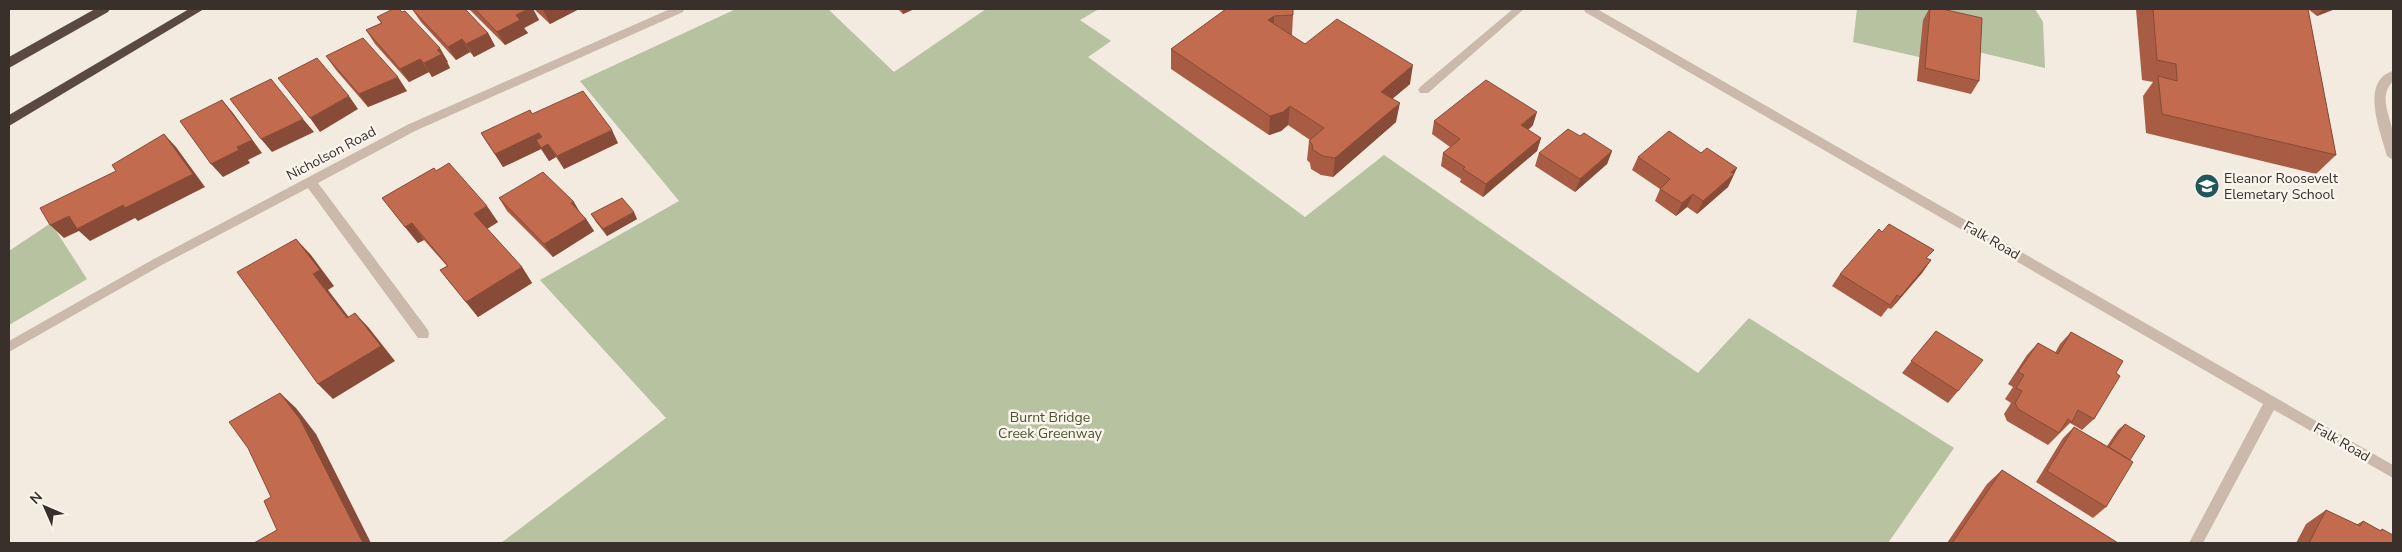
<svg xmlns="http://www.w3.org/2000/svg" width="2402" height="552" font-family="'Nunito Sans',sans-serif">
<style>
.green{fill:#b6c2a0}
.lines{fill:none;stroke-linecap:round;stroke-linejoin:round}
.minor{fill:#cbbaac;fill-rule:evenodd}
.highway{fill:#5a4942;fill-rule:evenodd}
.wall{fill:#a85c43}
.shaded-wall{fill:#884b37}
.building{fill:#c36b4e;stroke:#884b37}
.labels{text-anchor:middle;stroke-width:5;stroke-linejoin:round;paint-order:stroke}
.street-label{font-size:14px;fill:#392f2b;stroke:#faf4ed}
.poi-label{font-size:14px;fill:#392f2b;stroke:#faf4ed;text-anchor:start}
.park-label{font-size:14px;fill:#48572f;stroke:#faf4ed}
</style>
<rect width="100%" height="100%" fill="#f3eae0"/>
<!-- green -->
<path class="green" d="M736,9H828L894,72L986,9H1099L1080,20L1111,41L1088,57L1305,217L1384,155L1698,373L1749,318L1954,448L1888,543H501L666,418L540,280L679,201L580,81Z
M1857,9H2035L2043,22L2045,68L1978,52L1919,57L1853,42Z
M51,223L87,279L9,325V251Z"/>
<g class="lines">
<!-- minor -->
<path class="minor" d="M670,9H684L683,12L415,131L318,183L428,330L429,334L428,338H418L308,188L160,266L9,352V341L152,260L407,125Z
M1513,9H1524L1428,93H1420L1418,90L1420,87Z
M1584,9H1597L2393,465V478L2274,410L2203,543H2189L2263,404L1585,12Z
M2393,71V81C2378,97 2390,114 2393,133C2394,141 2394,152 2393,160L2387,156C2381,133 2359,81 2393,71Z"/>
<!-- highway -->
<path class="highway" d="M95,9H110L108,12L9,68V57Z
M189,9H204L9,126V115Z"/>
</g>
<!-- wall -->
<path class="wall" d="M412,9L488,33L495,46L474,57L470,52L456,60L421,22Z
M469,9H533L539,20L524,28L528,33L505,45Z
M534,9H579L550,24Z
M898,9H914L903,14Z
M1226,9L1293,15L1292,35H1291L1305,44L1410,84L1392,99L1396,122L1333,177L1321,175L1311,169L1310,163L1307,160L1309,141L1310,140L1288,125L1281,131L1269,135L1171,69V49Z
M1929,9H1942L1979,81L1971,94L1917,81L1923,20Z
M2136,9H2335L2317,16L2308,9L2336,155L2316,174L2146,133L2143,96L2153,82L2142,80Z
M377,17L448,62H447L450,68L432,77L429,72L409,82L375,44L366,30L381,23Z
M326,56L407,91L368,107L336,70Z
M532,114L618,143L564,169L556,157L549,161L541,149L503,167L481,133Z
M1434,121L1533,125L1528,130L1541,138L1537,151L1483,197L1460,182L1461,179L1441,166L1443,153L1450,147L1432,134Z
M1580,136L1612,151L1607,164L1575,192L1535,166L1539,153Z
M1638,157L1734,174L1728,187L1697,214L1687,207L1676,216L1655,201L1660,189L1632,170Z
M436,171L498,222L487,229L522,267L532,283L478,317L440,270L447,266L424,240L418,243L382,198Z
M499,198L580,213L586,219L594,231L553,257L507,211Z
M591,214L637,219L607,236L596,222Z
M1927,259L1931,260L1922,273L1891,309L1888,308L1881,317L1832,286L1840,274Z
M1936,331L1958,391L1948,403L1902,373Z
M2071,332L2116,373L2094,419L2082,430L2070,423L2048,445L2007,421L2004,414L2011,403L2005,399L2013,387L2008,384L2027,355L2038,343L2055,353L2060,344Z
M2125,424L2130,460L2106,507L2093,518L2036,482L2063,438L2074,427L2107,446L2118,430Z
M2002,470L2118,543H1947L1987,484Z
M2326,510L2356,525L2363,521L2380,531L2382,529L2393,543H2296L2306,524Z"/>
<!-- shaded-wall -->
<path class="shaded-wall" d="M528,9H533L539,20L524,28L528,33L505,45L497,32L516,15Z
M546,9H579L550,24L543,10Z
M902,9H914L903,14Z
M2323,9H2335L2317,16Z
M1274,16L1273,35L1268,20Z
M488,33L495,46L474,57L466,44Z
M462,39L470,52L456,60L448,47Z
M440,48L448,62H447L450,68L432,77L424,63L437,50Z
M420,59L429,72L409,82L400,69Z
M1413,65L1410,84L1378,111L1381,92Z
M398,77L407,91L368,107L359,94Z
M349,96L358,109L320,132L310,118Z
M222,100L233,113L262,153L248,160L250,163L223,177L211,164Z
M1400,103L1396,122L1333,177L1335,158Z
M1290,106L1288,125L1281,131L1269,135L1270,116Z
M1537,112L1533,125L1518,139L1521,125Z
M303,119L314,132L272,152L261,139Z
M612,130L618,143L564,169L557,156Z
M539,133L548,144L556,157L549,161L536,140L541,149L503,167L495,154Z
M164,134L176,147L205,187L138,221L135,218L90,241L79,231L64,238L50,225L69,216L123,205Z
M1541,138L1537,151L1483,197L1486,184Z
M1612,151L1607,164L1575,192L1580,179Z
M1737,168L1728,187L1697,214L1703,201L1731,172Z
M1693,194L1687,207L1676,216L1682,203Z
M574,202L581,214L571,203Z
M487,206L498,222L485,230L474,214Z
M634,212L637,219L607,236L603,229Z
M586,219L594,231L553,257L544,244Z
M412,223L424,240L418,243L405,227Z
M296,239L311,255L334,286L328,290L361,333L347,318L313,274Z
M1931,260L1922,273L1891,309L1900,297Z
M522,267L532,283L478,317L466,302Z
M355,313L369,328L395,361L333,399L318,384Z
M280,393L296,408L316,434L371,543H363Z"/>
<!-- building -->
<path class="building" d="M393,9H399L402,12L405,11L440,48L437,50L442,54L424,63L420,59L400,69L366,30L382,23L377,17Z
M412,9H465L488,33L466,44L462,39L448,47Z
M475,9H528L516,15L520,20L497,32Z
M1226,9H1293V15L1274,16L1268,20L1305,44L1337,19L1413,65L1381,92L1400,103L1335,158L1323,156L1313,150L1312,144L1309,141L1324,128L1290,106L1283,112L1270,116L1171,49Z
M1930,9H1942L1982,18L1979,81L1925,68Z
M2153,9H2308L2336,155L2162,114L2158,76L2177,81L2176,64L2157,60Z
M363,38L398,77L359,94L326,56Z
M317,58L349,96L310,118L278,78Z
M271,79L303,119L261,139L230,99Z
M1486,80L1537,112L1521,125L1541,138L1486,184L1463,169L1465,167L1443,153L1460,139L1434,121Z
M583,91L612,130L557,156L548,144L541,148L536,140L542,137L539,133L495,154L481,133L530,110L532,114Z
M222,100L252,140L237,147L239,150L211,164L180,121Z
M1568,129L1580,136L1584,133L1612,151L1580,179L1539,153Z
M1669,131L1701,153L1707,148L1737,168L1731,172L1734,174L1703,201L1693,194L1682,203L1660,189L1670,179L1638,157Z
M164,134L193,174L125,208L123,205L77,229L69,216L50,225L40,208L116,171L112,165Z
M449,163L487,206L474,214L522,267L466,302L440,270L448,266L412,223L405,227L382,198L434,168L436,171Z
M543,172L574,202L571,203L586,219L544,244L499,198Z
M622,198L634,212L603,229L591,214Z
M1889,224L1934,250L1926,258L1931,260L1900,297L1897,295L1890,305L1840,274L1879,229L1882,232Z
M296,239L320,270L313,274L347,318L355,313L381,346L318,384L237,272Z
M1936,331L1983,360L1958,391L1911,361Z
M2071,332L2123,361L2116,373L2120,376L2094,419L2078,410L2072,422L2068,419L2059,433L2018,409L2015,403L2022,391L2016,388L2024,375L2018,372L2038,343L2058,354Z
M280,393L300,419L363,543H254L277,530L264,501L271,497L248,448L229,422Z
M2125,424L2145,436L2130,460L2109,447Z
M2074,427L2133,462L2106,507L2047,471Z
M2002,470L2118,543H1952Z
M2326,510L2360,526L2363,521L2381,531L2382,529L2393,535V543H2309Z"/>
<!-- icons -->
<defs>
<symbol id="school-disc" viewBox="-11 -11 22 22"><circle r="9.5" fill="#21565a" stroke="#faf4ed"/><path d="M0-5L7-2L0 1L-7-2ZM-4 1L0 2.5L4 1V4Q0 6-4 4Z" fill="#fff"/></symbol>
</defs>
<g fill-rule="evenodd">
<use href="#school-disc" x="2193" y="172" width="28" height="28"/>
</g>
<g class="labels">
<!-- street labels -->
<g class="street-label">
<text transform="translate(331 153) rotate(-28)" y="5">Nicholson Road</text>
<text transform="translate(1992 240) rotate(30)" y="5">Falk Road</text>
<text transform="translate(2342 442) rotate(30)" y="5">Falk Road</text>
</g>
<!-- poi labels -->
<g class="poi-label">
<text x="2224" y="183">Eleanor Roosevelt<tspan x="2224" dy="16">Elemetary School</tspan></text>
</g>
<!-- park labels -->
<g class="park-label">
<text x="1050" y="422">Burnt Bridge<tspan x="1050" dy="16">Creek Greenway</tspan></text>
</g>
</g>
<!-- border -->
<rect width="2402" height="552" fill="none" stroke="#392f2b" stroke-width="20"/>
<!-- north arrow -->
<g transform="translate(45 507) rotate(315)" stroke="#faf4ed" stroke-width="4" paint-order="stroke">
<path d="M0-4L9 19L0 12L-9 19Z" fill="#392f2b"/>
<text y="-8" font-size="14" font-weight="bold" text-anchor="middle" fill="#392f2b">N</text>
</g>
</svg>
